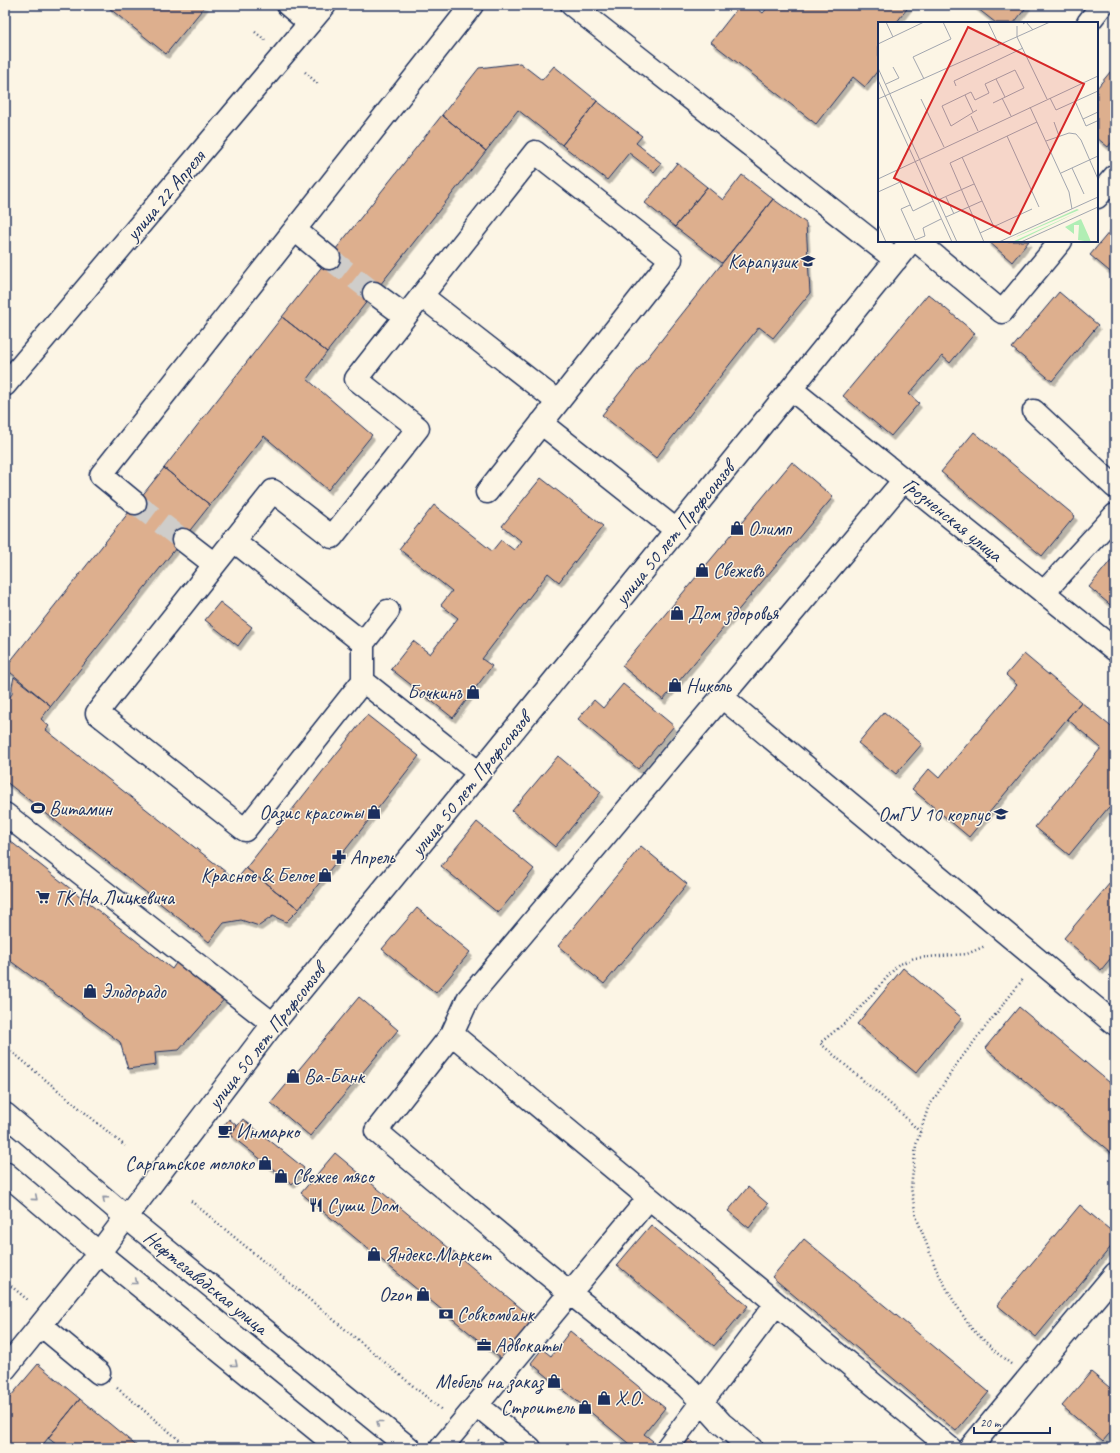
<svg xmlns="http://www.w3.org/2000/svg" width="1120" height="1453" font-family="Caveat,sans-serif">
<style>
.building{fill:#ddaf8e;stroke:#1b2f5e;filter:url(#shadow)}
.lines{fill:none;stroke-linecap:round;stroke-linejoin:round}
.minor-tunnel{stroke:#cfcdca;stroke-width:22;stroke-dasharray:22 11;stroke-linecap:butt}
.minor-casing{stroke:#1b2f5e;stroke-width:25}
.major-casing{stroke:#1b2f5e;stroke-width:25}
.path{stroke:#1b2f5e;stroke-width:2.5;stroke-dasharray:1 3;stroke-linecap:butt}
.minor{stroke:#fcf5e5;stroke-width:22}
.major{stroke:#fcf5e5;stroke-width:22}
.oneway{stroke:#8c92a2}
.labels{text-anchor:middle;stroke-width:3;stroke-linejoin:round;paint-order:stroke}
.street-label{font-size:20px;fill:#1b2f5e;stroke:#fcf5e5}
.poi-label{font-size:20px;fill:#1b2f5e;stroke:#fcf5e5;text-anchor:start}
.inset-road{fill:none;stroke:#a2a6af;stroke-width:1}
.view{fill:#d62828;fill-opacity:0.15;stroke:#d62828;stroke-width:2}
.inset-edge{fill:none;stroke:#1b2f5e;stroke-width:2}
</style>
<defs>
<filter id="shadow"><feDropShadow dx="2.5" dy="4.5" stdDeviation="0" flood-color="#0004"/></filter>
</defs>
<rect width="100%" height="100%" fill="#fcf5e5"/>
<filter id="ink" filterUnits="userSpaceOnUse"><feTurbulence type="fractalNoise" baseFrequency=".025" numOctaves="2"/><feDisplacementMap in="SourceGraphic" scale="8" xChannelSelector="R" yChannelSelector="G"/><feConvolveMatrix kernelMatrix="1 2 1 2 8 2 1 2 1" color-interpolation-filters="sRGB"/></filter>
<g filter="url(#ink)">
<!-- building -->
<path class="building" d="M112,5H206L166,54L109,8Z
M740,5H753L763,13L770,5H910L896,23H879V69L865,87L853,77L816,124L711,42Z
M973,5H1028L1014,23H996Z
M520,63L542,80L554,66L597,101L562,145L518,110L486,151L442,115L479,68Z
M1115,66V138L1108,147L1097,138V88Z
M597,101L642,136L636,143L661,163L654,172L629,153L607,180L562,145Z
M442,115L486,151L327,352L282,317Z
M677,163L707,187L675,227L645,203Z
M742,175L773,199L722,263L675,227L707,187L723,200Z
M773,199L806,223L810,293L773,338L759,327L656,458L602,415Z
M1115,225V276L1090,255Z
M988,241H1029L1012,262Z
M1059,292L1098,325L1052,381L1012,348Z
M928,294L975,333L950,363L942,356L909,394L919,403L891,436L843,396Z
M282,317L327,352L307,379L372,435L328,490L264,436L210,505L164,468Z
M974,432L1075,516L1042,556L941,472Z
M792,462L833,497L663,700L622,666Z
M164,468L210,505L51,706L5,668Z
M541,478L603,526L559,582L548,573L482,659L492,666L453,718L391,669L413,641L430,654L458,618L441,605L452,591L399,549L434,505L492,551L501,540L514,550L521,541L502,526Z
M1115,555V609L1089,587Z
M220,602L252,627L238,646L205,620Z
M1024,654L1081,702L969,837L912,789L929,769L939,778L1017,685L1006,675Z
M14,677L51,706L41,719L49,726L46,730L236,880L246,868L299,909L286,922L273,916L259,926L241,920L224,923L209,942L5,781V703L12,694V686Z
M623,684L674,726L638,769L578,719L594,700L603,708Z
M1081,702L1115,730V814L1108,808L1069,855L1035,827L1101,748L1067,719Z
M884,712L922,744L896,774L858,743Z
M367,715L419,756L299,909L246,868Z
M558,756L601,792L555,847L512,811Z
M477,822L534,869L498,913L441,866Z
M5,837L172,969L180,957L228,995L179,1050L155,1052L156,1065L128,1069L120,1042L5,957Z
M641,846L687,884L604,984L558,946Z
M1115,877V953L1101,970L1064,938Z
M417,908L470,952L436,993L382,949Z
M903,968L962,1018L916,1073L857,1024Z
M359,997L398,1030L310,1136L271,1103Z
M1019,1007L1115,1087V1156L985,1048Z
M229,1119L237,1126L229,1134L222,1128Z
M243,1119L304,1168L292,1184L230,1135Z
M335,1153L534,1319L501,1359L301,1193Z
M748,1187L768,1204L749,1228L728,1211Z
M1080,1205L1115,1234V1242L1036,1337L997,1305Z
M651,1225L748,1306L714,1346L617,1265Z
M804,1239L989,1392L956,1431L772,1277Z
M570,1331L665,1408L644,1434L653,1441L648,1448H634L531,1363L542,1349L551,1356Z
M38,1364L80,1399L40,1448H5V1403Z
M1091,1372L1115,1392V1427L1103,1441L1062,1406Z
M80,1399L139,1448H61L48,1438Z
M689,1439L699,1448H682Z"/>
<g class="lines">
<!-- minor-tunnel -->
<path class="minor-tunnel" d="M329,258L374,293
M135,503L183,540"/>
<defs>
<path id="minor" d="M288,5L309,23
M572,5L896,260
M1088,23L1102,5
M1097,197L1115,176
M295,230L329,258
M917,241L1002,312L1061,241
M374,293L405,316
M422,296L558,402
M791,389L1115,650
M1034,411L1115,487
M541,423L676,530
M135,503L101,475L472,5
M183,540L214,564
M233,540L363,643
M1044,592L1115,515
M388,611L363,643V681L245,830L97,713L273,491L332,537L418,428L356,379L535,152L671,259L487,492
M363,681L479,773
M722,697L1115,1024
M5,814L273,1024
M452,1034L950,1448
M41,1325L99,1373
M5,1369L99,1253L273,1024L479,773L911,241
M477,1405L530,1448
M441,1448L649,1198
M667,1448L776,1304
M751,1448L721,1423L702,1402L685,1385L570,1293L376,1131L452,1034L468,999L904,480
M970,1448L1115,1274"/>
<path id="major" d="M5,385L325,5
M5,1114L126,1217L409,1448
M5,1173L99,1253L339,1448"/>
</defs>
<!-- minor casing -->
<use href="#minor" class="minor-casing"/>
<!-- major casing -->
<use href="#major" class="major-casing"/>
<!-- path -->
<path class="path" d="M255,32L265,40
M305,72L319,85
M5,1046L125,1146
M920,1132L903,1115L820,1043L851,1018L898,965L914,958L967,954L985,946
M191,1201L442,1410
M5,1281L29,1301
M1011,1364L997,1353L971,1328L953,1300L936,1269L916,1216L911,1188L916,1145L928,1108L958,1062L1024,978
M117,1388L189,1448
M478,1440L488,1448"/>
<!-- minor -->
<use href="#minor" class="minor"/>
<!-- major -->
<use href="#major" class="major"/>
</g>
<!-- one-way arrows -->
<defs><path id="oneway-chevron" d="M-2-3.5L2.5 0L-2 3.5" fill="none" stroke-width="1.6" stroke-linecap="round" stroke-linejoin="round"/></defs>
<g class="oneway">
<use href="#oneway-chevron" transform="translate(35 1198) rotate(40)"/>
<use href="#oneway-chevron" transform="translate(105 1199) rotate(-140)"/>
<use href="#oneway-chevron" transform="translate(135 1282) rotate(39)"/>
<use href="#oneway-chevron" transform="translate(235 1364) rotate(39)"/>
<use href="#oneway-chevron" transform="translate(379 1423) rotate(-141)"/>
</g>
</g>
<!-- icons -->
<defs>
<symbol id="school-bare" viewBox="-9 -9 18 18"><path d="M0-5L7-2L0 1L-7-2ZM-4 1L0 2.5L4 1V4Q0 6-4 4Z" fill="#1b2f5e" stroke="#fcf5e5" stroke-width="2.5" paint-order="stroke"/></symbol>
<symbol id="shop-bare" viewBox="-9 -9 18 18"><path d="M-5-2.5h2.3a2.7 3.5 0 0 1 5.4 0H5L5.5 6h-11ZM-1.5-2.5h3a1.5 2.3 0 0 0-3 0Z" fill="#1b2f5e" stroke="#fcf5e5" stroke-width="2.5" paint-order="stroke"/></symbol>
<symbol id="stadium-bare" viewBox="-9 -9 18 18"><path d="M0-5a6.5 5 0 1 0 0 10a6.5 5 0 1 0 0-10ZM-3.5-1.8h7v3.6h-7Z" fill="#1b2f5e" stroke="#fcf5e5" stroke-width="2.5" paint-order="stroke"/></symbol>
<symbol id="university-bare" viewBox="-9 -9 18 18"><path d="M0-5L7-2L0 1L-7-2ZM-4 1L0 2.5L4 1V4Q0 6-4 4Z" fill="#1b2f5e" stroke="#fcf5e5" stroke-width="2.5" paint-order="stroke"/></symbol>
<symbol id="pharmacy-bare" viewBox="-9 -9 18 18"><path d="M-2-6h4v4h4v4h-4v4h-4v-4h-4v-4h4Z" fill="#1b2f5e" stroke="#fcf5e5" stroke-width="2.5" paint-order="stroke"/></symbol>
<symbol id="supermarket-bare" viewBox="-9 -9 18 18"><path d="M-6-5.5h2.5l.6 2H6L4.5 2H-2.5L-4.4-4H-6ZM-1.5 3.2a1.3 1.3 0 1 0 .1 0ZM3 3.2a1.3 1.3 0 1 0 .1 0Z" fill="#1b2f5e" stroke="#fcf5e5" stroke-width="2.5" paint-order="stroke"/></symbol>
<symbol id="cafe-bare" viewBox="-9 -9 18 18"><path d="M-5.5-4.5H6V0H3Q3 3.5 0 3.5H-2.5Q-5.5 3.5-5.5 0ZM3-3.2v2h1.7v-2ZM-6 4.5H4V6H-6Z" fill="#1b2f5e" stroke="#fcf5e5" stroke-width="2.5" paint-order="stroke"/></symbol>
<symbol id="restaurant-bare" viewBox="-9 -9 18 18"><path d="M-5-6h1v4h1v-4h1v4h1v-4h1v5L-1.5 .5V6h-2V.5L-5-1ZM5-6V6H3V1.5H1.5Q1.5-4 5-6Z" fill="#1b2f5e" stroke="#fcf5e5" stroke-width="2.5" paint-order="stroke"/></symbol>
<symbol id="bank-bare" viewBox="-9 -9 18 18"><path d="M-6-4H6V4H-6ZM0-2.3a2.3 2.3 0 1 0 0 4.6a2.3 2.3 0 1 0 0-4.6Z" fill="#1b2f5e" stroke="#fcf5e5" stroke-width="2.5" paint-order="stroke"/></symbol>
<symbol id="office-bare" viewBox="-9 -9 18 18"><path d="M-6-3h4V-5.5h4V-3h4V5H-6ZM-1-4.5V-3h2v-1.5ZM-6 0V1H6V0Z" fill="#1b2f5e" stroke="#fcf5e5" stroke-width="2.5" paint-order="stroke"/></symbol>
</defs>
<g fill-rule="evenodd">
<use href="#school-bare" x="798" y="251" width="20" height="20"/>
<use href="#shop-bare" x="727" y="518" width="20" height="20"/>
<use href="#shop-bare" x="692" y="560" width="20" height="20"/>
<use href="#shop-bare" x="667" y="603" width="20" height="20"/>
<use href="#shop-bare" x="665" y="675" width="20" height="20"/>
<use href="#shop-bare" x="463" y="682" width="20" height="20"/>
<use href="#stadium-bare" x="28" y="798" width="20" height="20"/>
<use href="#shop-bare" x="364" y="802" width="20" height="20"/>
<use href="#university-bare" x="991" y="804" width="20" height="20"/>
<use href="#pharmacy-bare" x="329" y="847" width="20" height="20"/>
<use href="#shop-bare" x="315" y="865" width="20" height="20"/>
<use href="#supermarket-bare" x="33" y="887" width="20" height="20"/>
<use href="#shop-bare" x="80" y="981" width="20" height="20"/>
<use href="#shop-bare" x="283" y="1066" width="20" height="20"/>
<use href="#cafe-bare" x="215" y="1121" width="20" height="20"/>
<use href="#shop-bare" x="255" y="1153" width="20" height="20"/>
<use href="#shop-bare" x="271" y="1166" width="20" height="20"/>
<use href="#restaurant-bare" x="306" y="1195" width="20" height="20"/>
<use href="#shop-bare" x="364" y="1244" width="20" height="20"/>
<use href="#shop-bare" x="413" y="1284" width="20" height="20"/>
<use href="#bank-bare" x="436" y="1304" width="20" height="20"/>
<use href="#office-bare" x="474" y="1335" width="20" height="20"/>
<use href="#shop-bare" x="544" y="1371" width="20" height="20"/>
<use href="#shop-bare" x="594" y="1388" width="20" height="20"/>
<use href="#shop-bare" x="575" y="1397" width="20" height="20"/>
</g>
<g class="labels">
<!-- street labels -->
<g class="street-label">
<text transform="translate(165 195) rotate(-50)" y="7">улица 22 Апреля</text>
<text transform="translate(953 519) rotate(39)" y="7">Грозненская улица</text>
<text transform="translate(674 533) rotate(-51)" y="7">улица 50 лет Профсоюзов</text>
<text transform="translate(470 784) rotate(-51)" y="7">улица 50 лет Профсоюзов</text>
<text transform="translate(266 1036) rotate(-52)" y="7">улица 50 лет Профсоюзов</text>
<text transform="translate(206 1282) rotate(39)" y="7">Нефтезаводская улица</text>
</g>
<!-- poi labels -->
<g class="poi-label">
<text x="797" y="268" text-anchor="end">Карапузик</text>
<text x="748" y="535">Олимп</text>
<text x="713" y="577">Свежевъ</text>
<text x="688" y="620">Дом здоровья</text>
<text x="686" y="692">Николь</text>
<text x="462" y="699" text-anchor="end">Бочкинъ</text>
<text x="49" y="815">Витамин</text>
<text x="363" y="819" text-anchor="end">Оазис красоты</text>
<text x="990" y="821" text-anchor="end">ОмГУ 10 корпус</text>
<text x="350" y="864">Апрель</text>
<text x="314" y="882" text-anchor="end">Красное &amp; Белое</text>
<text x="54" y="904">ТК На Лицкевича</text>
<text x="101" y="998">Эльдорадо</text>
<text x="304" y="1083">Ва-Банк</text>
<text x="236" y="1138">Инмарко</text>
<text x="254" y="1170" text-anchor="end">Саргатское молоко</text>
<text x="292" y="1183">Свежее мясо</text>
<text x="327" y="1212">Суши Dом</text>
<text x="385" y="1261">Яндекс.Маркет</text>
<text x="412" y="1301" text-anchor="end">Ozon</text>
<text x="457" y="1321">Совкомбанк</text>
<text x="495" y="1352">Адвокаты</text>
<text x="543" y="1388" text-anchor="end">Мебель на заказ</text>
<text x="615" y="1405">X.O.</text>
<text x="574" y="1414" text-anchor="end">Строитель</text>
</g>
</g>
<!-- overview -->
<g transform="translate(878 22)">
<rect width="220" height="220" fill="#fcf5e5"/>
<path d="M199,187L201,188L126,220ZM202,189L138,220H134ZM203,197L211,215L213,220L200,218L201,203H196V212L187,205Z" fill="#b1eeb4"/>
<path class="inset-road" d="M8,0L15,15M110,0L121,23M145,2L148,0L155,8M139,4V15L169,77M0,22L46,0M0,46L79,220M46,57L35,35L73,17L65,0M118,57L127,75M0,58L74,220M8,62L21,56L15,45M78,64L76,59L145,26M87,73L95,90M124,76L133,94M172,76L178,88L220,69M0,77L172,0M43,77L66,125M197,79L208,104L219,99M152,85L191,170L194,187M99,88L73,104L64,84L93,70L97,78L111,71L107,62L137,48L146,66L115,81M93,94L100,109M205,97L220,90M176,100L181,114M129,114L161,185M168,119L191,111L198,112L203,118L220,157M84,135L116,205M194,146L206,172M183,151L220,134M0,157L220,54M0,170L22,160L35,189L55,179M68,175L76,192M60,178L96,162M32,183L23,187L37,218L47,214L45,206L63,197M68,195L104,179M0,202L8,220M102,211L154,187M106,220L72,141L159,100M121,220L220,175M143,220L220,185"/>
<path class="view" d="M90,5L206,62L132,212L16,156Z"/>
<rect width="220" height="220" class="inset-edge"/>
</g>
<!-- margin -->
<rect width="1120" height="1453" fill="none" stroke="#fcf5e5" stroke-width="20"/>
<rect x="10" y="10" width="1100" height="1433" fill="none" stroke="#1b2f5e" stroke-width="1.5" filter="url(#ink)"/>
<!-- scale -->
<path d="M974 1427v6h76v-6" fill="none" stroke="#1b2f5e" stroke-width="2"/>
<text x="980" y="1427" font-size="12" fill="#1b2f5e" stroke="#fcf5e5" stroke-width="3" paint-order="stroke">20 m</text>
</svg>
